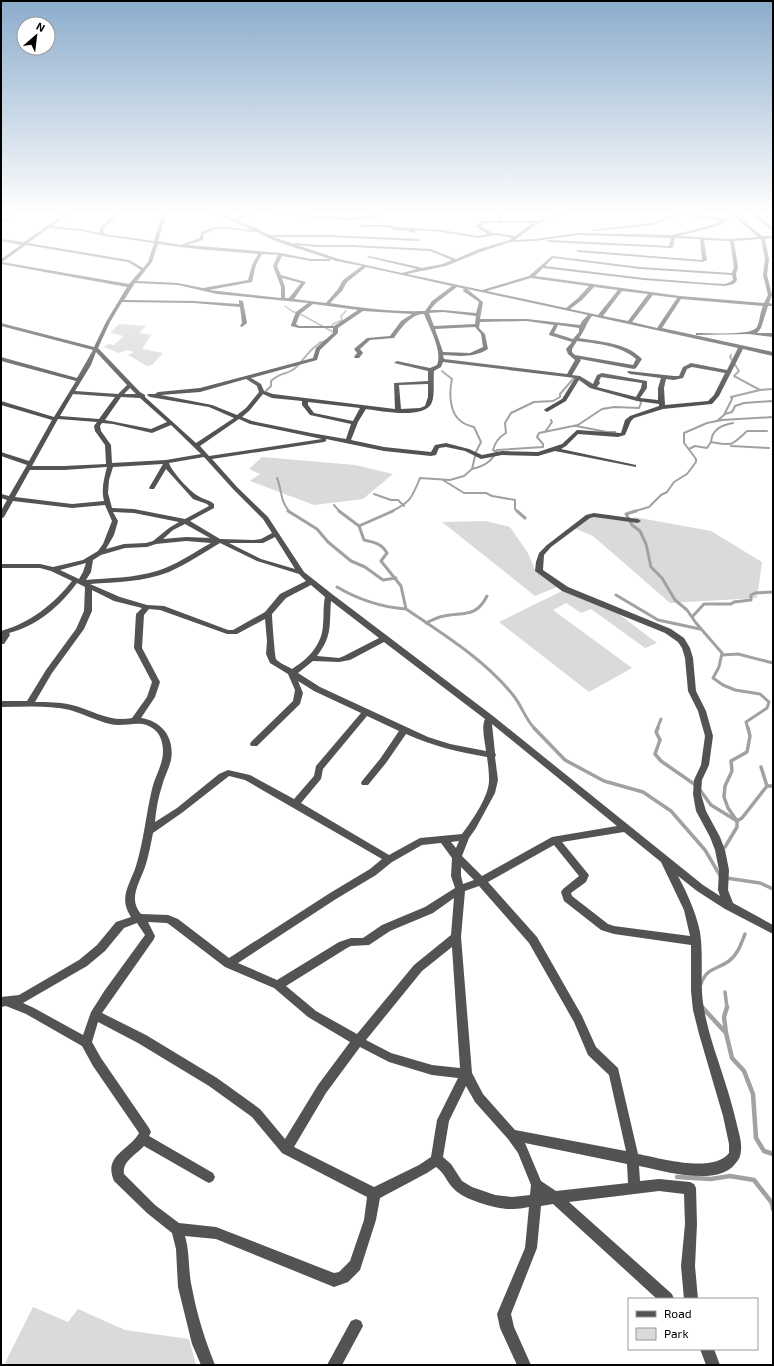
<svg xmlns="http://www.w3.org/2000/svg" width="774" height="1366" font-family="'Exo 2',sans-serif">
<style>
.green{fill:#dadada}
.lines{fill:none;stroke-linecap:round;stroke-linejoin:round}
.stream-far4{stroke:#a1a1a1;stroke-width:1.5}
.stream-far3{stroke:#a1a1a1;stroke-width:2}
.stream-far2{stroke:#a1a1a1;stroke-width:3}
.stream-far1{stroke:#a1a1a1;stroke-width:3.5}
.stream{stroke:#a1a1a1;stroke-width:4.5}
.street{fill:#535353;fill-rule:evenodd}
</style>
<rect width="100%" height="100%" fill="#fff"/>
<!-- green -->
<path class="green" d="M119,324L146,326L139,333L151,335L142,349L163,353L152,365L147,366L128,355L134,352L127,350L119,353L104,347L108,344L114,345L124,336L110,333Z
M262,457L355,465L393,474L363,499L314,505L250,481L260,474L249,469Z
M589,514L634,520V517L711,531L762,562L757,598L670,603L593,536L574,528Z
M486,521L510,527L528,553L535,570L557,587L535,596L442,522Z
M564,590L611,608L657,643L645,648L591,609L581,613L566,603L553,610L632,668L589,692L499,622Z
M33,1307L68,1322L78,1309L125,1330L189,1339L196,1365H4Z"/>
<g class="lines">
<!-- stream-far4 -->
<path class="stream-far4" d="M285,306L292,311L304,316L333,332
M334,328L332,326L333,324L342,320L341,316L346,311
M319,343L327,340"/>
<!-- stream-far3 -->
<path class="stream-far3" d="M760,390L773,389
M266,391L271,386V381C280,372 286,375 294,369C304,361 309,348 322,342
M725,414L732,412L735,406L744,403L773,401
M718,420L724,415L732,399L731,397L760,390L734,376L739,371L730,357L731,355
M576,426L607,432H615
M545,432L552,422L551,420
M711,442C712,429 722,425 733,423
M731,446L769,448
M689,449L695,446L707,448L711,442C733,446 731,446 747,431H767
M497,452L493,450C495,442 499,437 506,433L505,423L511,413L534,402L553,401L560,397V394L574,378
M472,469C484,466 492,462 497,450L543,447V444L537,437L539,433L578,425L602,409L614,407L639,408L641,403L640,399
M277,478C282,490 280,502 290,512
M443,480L464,493H486L492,496L515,500V509L518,512
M374,494L391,500H398L404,506
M334,505L340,512
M390,512C410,503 412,498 420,478L450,480L464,476L472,469L476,452L481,442L474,427C470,426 466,425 462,422C449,414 449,392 452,379L442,371
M632,512L649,507L661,495L667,492L674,482L687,474L696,462V459L684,443V433L707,423L722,420L773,417"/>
<!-- stream-far2 -->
<path class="stream-far2" d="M288,511L317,529L328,542L351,561L365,567L383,580L396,578
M339,511L359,526
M393,511L359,526L364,540C374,542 382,544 387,553L381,561L401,586L406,609C443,634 485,660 513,695C522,706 525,719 535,729
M517,511L525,518
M636,511L626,514L632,525L640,531L646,544L651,567L662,578L675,600L687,610L696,623L722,653L719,667L713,678L723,685L735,690L760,694L769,702L767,708L746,722L748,729
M337,587C359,600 380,607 406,609
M616,595L658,620L700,629
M692,617L704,604H731L734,602L751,600V595L755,593L773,592
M426,623C432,620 438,617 444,616C464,612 476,618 487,596
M722,655L738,654L773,663
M657,729L661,719"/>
<!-- stream-far1 -->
<path class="stream-far1" d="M534,728L565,760L604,781L643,792L671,811L705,850L721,877
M658,728L656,732L660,740L655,754L661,761L697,786
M761,767L767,786
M700,790L711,805L737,821L742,818L767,786H773
M725,847L737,827V821L728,808L724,797L725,786L732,771L731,761L747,752L750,736L748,728
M726,878L760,883L773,889
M701,984C707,967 717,970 729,961C738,954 741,944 745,934
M725,992L727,1008"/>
<!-- stream -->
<path class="stream" d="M702,1007L726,1033L732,1058L744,1071L753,1094L756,1138L764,1151L773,1154
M726,1033L724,1017L727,1007
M677,1177L711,1179L730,1176L754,1180L772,1203L773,1209"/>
<!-- street -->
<path class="street" d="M15,212H19L1,224V221Z
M67,212H71L52,226L82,229L100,233V228L117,212H121L103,229L104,234L154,241L163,212H167L158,241L181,245L200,238L201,232C218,223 234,229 253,230L209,212H214L234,219L253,212L346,218L377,215L375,212H379L380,217L346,220L257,213L237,221L254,227L269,235H330L418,239L420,240L418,241L330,237H274L294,244L296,243L317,245H353L431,249L456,259L479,249L510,240L512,238L497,235L478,238L441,232L414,230L416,232L414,233L408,231L394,230L388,227H362L360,226L362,225H389L394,227L441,230L478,236L488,234L476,227V225L483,221H497L499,212H503L501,221H537L566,212H571L538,223L515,240L535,239L578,233L672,235L716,224L720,220L706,219L682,215L652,225L594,231L592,230L651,223L682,213L728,219L718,226L679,236L728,239L758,237L729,212H733L762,236H773V238L765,239L769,259L767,275L772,295L769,303L773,304V306H768L761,328L757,333H773V337L749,334L696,335V333H698C708,333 752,336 757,327C760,321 760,312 763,306L681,299L662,328L773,352V356L743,349L719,396L712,404L663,409L634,418L631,421L625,435L618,437L578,434L566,446L561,449L636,465V467L555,451L538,456L502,455L481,459L465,451L446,447L439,448L436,455L431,456L384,451L326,439V441L324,442L212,459L237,487L268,517L304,572L332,594L493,716L703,885L720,896L718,890L719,870L715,850L710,837L696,811L693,794L694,780L701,765L705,736L698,711L688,691L685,658L682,648L678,642L665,633L562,591L535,571L536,562L539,553L547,545L586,515L594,513L638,519L641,521L638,523L594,517L590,518L551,547L544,555L543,570L568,587L671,629L684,638L690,648L693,658L696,691L706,711L713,736L709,765L702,780L701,794L706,811L720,837L725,850L729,870L728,890L733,903L773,925V934L725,909L697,891L678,876C687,893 696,912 700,932C703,952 701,972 702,992C703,1010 708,1028 713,1045C721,1070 730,1095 736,1121C738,1130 742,1141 741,1150C741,1155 739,1160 735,1164C717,1187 664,1171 639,1166L640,1181L659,1179L690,1182L694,1184L696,1188L697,1224L695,1266L698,1299H684L681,1266L685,1224L684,1194L659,1191L569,1202L672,1294L674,1299H657L553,1204L541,1206L537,1248L511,1314L514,1327L531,1365H517L500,1328L497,1314L525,1248L529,1207C523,1208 518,1209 513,1209C498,1210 464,1200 454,1189C446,1182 446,1174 436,1167L427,1173L380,1198L376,1220L360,1270L348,1282L334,1287L216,1239L185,1236C190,1253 188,1271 192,1288C197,1315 205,1340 215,1365H201L192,1344L178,1287L176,1249L172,1233L147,1213L114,1181C103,1155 129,1151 139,1133L93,1066L82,1046L26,1014L6,1006L1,1007V997L19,995L79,960L97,945L116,922L131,917C118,897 130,885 136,866C144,840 146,814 152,789C155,776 163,765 163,751C163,744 161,736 156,731C142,717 127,728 110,724C97,721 84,714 70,710C48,705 24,707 1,707V701H27L46,670L76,629L84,611L85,587L77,583C60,606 37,626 9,633L10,635L4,644H1V631C30,623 54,604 72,581L51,571L40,568H1V564H40L53,567L83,560L98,551L103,544L112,521L105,505L72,508L13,501L4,517L1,519V511L7,500L1,498V494L9,496L27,465L1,456V452L29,461L52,420L1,405V401L54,417L76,381L1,361V357L77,378L93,350L1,326V323L94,347L106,322L127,287L1,264V259L21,245L1,241V239L24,242ZM484,223H533L515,236L497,233H493L480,226ZM49,228L82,231L104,236L154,243L148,262L143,268L129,260L28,243ZM215,229H229L257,232L275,241L336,261L362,266L343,280L338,289L326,303L294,299L306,282L281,275L277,266L282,256L311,261H330V259H311L281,253L187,245L203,240L204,234ZM578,235L671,238L669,246L549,240L547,241L549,242L671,248L673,247L675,238L700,239L702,260L578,250L576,251L578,252L703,262L707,260L704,240L730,241L734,267L732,273L640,267L552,256L529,276L482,290L407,274L446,266L483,251L510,242L535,241ZM761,239L765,259L763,275L768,295L764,303L680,296L535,276L543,268L644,280L725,286L734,284L737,280L736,274L738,267L734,241ZM158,244L197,249L258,254L252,265L248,280L203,288L178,283L137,281L152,262ZM26,245L128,262L141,270L129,284L2,262ZM297,245L317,247H353L430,251L452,260L443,264L421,268L419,267L369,256L367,257L417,269L402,273L339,259ZM262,254L278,255L273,266L281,287V298L209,290L252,282L256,265ZM553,258L640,269L732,275L733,280L730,282L725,284L707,283L644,278L545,266ZM366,267L452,286L432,301L425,311C393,312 362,308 330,303L342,291L347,282ZM282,278L301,283L289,298H285V287ZM531,278L589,286L578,298L566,308L487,291ZM135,283L178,285L217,294L308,303L296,312L291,325V326L299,328H333V333L316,348L313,358L200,388L158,392L155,394H148L147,395L150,397L209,407L234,418L196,443L145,397V395L140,392L98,348L110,322L122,302L194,303L240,307L242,323L240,326L242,327L247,323L243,301L239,300V304L194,301L124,300ZM457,287L465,289L463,290V291L479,302L476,313L443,310H430L436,303ZM594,287L618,290L598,315L570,309L582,300ZM467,289L588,315L582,321L580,325L527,319H480L483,302ZM622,291L648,294L628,321L603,316ZM653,295L677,298L657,328L632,322ZM313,304L358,310L334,326H299L296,324L300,314ZM363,311L412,314L401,321L390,336L367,338L354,349L357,353L354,357L355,358H359L363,353L360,349L370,340L394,338C401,328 411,314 424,314C429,327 443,351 437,365L430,368L397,361L394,363L428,371V381L394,383L395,409L273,394L264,391L261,384L251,378L317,360L320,350L338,333V328ZM443,312L476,316L475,324L434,326L429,313ZM592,316L738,348L727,370L691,363L683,367L679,376H674L628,371L627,372L630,374L661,378L658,388V400L640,398L647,388V381L602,373L597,375L593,384L580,376L572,375L581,360L580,359L634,369L636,368L642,359C626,342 600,342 579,338C585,331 586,323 592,316ZM527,321L554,325L549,334V335L572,342L566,349L568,354L575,360L567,374L444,359L443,355C459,356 474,358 488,349L485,334L479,328L480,322ZM558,325L579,328V332L573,339L554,333ZM475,327L481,334L483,347L470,353L443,352L435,329ZM577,341C598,344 620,345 636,359L633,365L575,355L572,352V349ZM96,352L127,385L118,394L75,391L91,365ZM443,362L575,378L562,399L545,409L544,410L547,412L566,401L579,380L590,388L637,401L659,404V406L630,416L625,420L621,433L577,430L562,444L538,452L502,451L482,455L469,449L446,443L435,445L431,452L384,447L351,440L358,422L366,409C381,411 426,420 432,402C435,393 433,380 434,371L441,367ZM692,367L725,373L714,395L708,401L665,405L664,388L666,379L674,380L683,378L687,369ZM601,377L642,383L641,388L636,397L597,387L600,383L599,381ZM246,379L257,386L259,392L246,408L237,415L212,405L161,395L200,392ZM428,384V397L425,406L420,408L401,409L399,385ZM130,388L136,394H124ZM73,394L115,397L99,419L60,416ZM263,394L272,398L302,401V405L310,415L351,424L346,439L311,433L252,421L242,417L250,410ZM121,397L140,398L167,422L151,429L105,420ZM308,402L360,408L353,421L314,413L308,405ZM58,419L97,422L94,426L95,431L105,445L106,464L64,466H32ZM239,419L250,424L322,439L209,456L200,446ZM102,423L113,424L152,433L171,425L201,454L166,460L112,463L111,445L101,431L100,426ZM204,457L233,489L263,519L272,533L261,539L254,540L220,539L190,521L214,508V504C210,500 205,500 200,497C191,493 172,472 169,463ZM163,464L149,488L150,489H154L166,469L193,499L207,504L209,506L185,519L134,509L112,508L108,493L109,480L113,467ZM107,467C104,479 101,489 104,501L72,504L15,497L30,470H64ZM113,512L134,513L179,522L169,528L153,541L146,543L124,544L106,549L114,535L118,521ZM185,524L210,538L186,537L163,539L173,530ZM275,537L295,569L261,559L229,543H263ZM186,541L211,543C193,553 176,565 157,571C134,578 109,578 86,580L91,572L93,560L101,555L125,548L147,547L156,544ZM220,543L257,561L299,574L306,581L280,594L265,612L233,630H228L164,606L147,605L120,597L90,584C116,582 144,582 169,572C187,564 203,553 220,543ZM86,563L83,572L79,579L60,570ZM311,585L325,597C323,606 324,615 323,625C322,645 308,659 292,669C287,666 279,663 276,659C275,657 272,620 272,614L286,598ZM92,590L114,601L142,608L136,614L134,648L152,682L147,697L132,718C111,723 92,710 72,705C60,702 47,702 35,702L52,673L84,629L92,611ZM331,601L379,638L344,656L339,658L317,656C333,635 329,625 331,601ZM149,609L160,610L227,634H237L265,619L267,641L266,654L270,663L288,674L295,690L293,701L251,742L250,744L251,746H257L300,704L303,693L298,681L314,691L361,713L316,766L314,776L294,799L250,775L228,770L219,774L177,808L155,822C156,810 158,798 162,786C164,777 169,769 171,760C175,738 162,721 141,718L155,697L160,682L142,648L144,615ZM384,642L485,719C481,728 485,741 486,751L450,744L428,737L320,687L298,673L313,661L339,662L350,660ZM367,716L399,731L380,759L362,781L361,783L362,785H368L386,763L406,734C433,746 458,752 487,757C488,764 489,772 489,779C490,795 472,821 462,834L420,838L389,855L301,803L321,779L323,769ZM492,724L617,826L552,837L482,876L462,856L469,838L476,828L495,793L498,780L495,757L496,755L495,753ZM229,776L245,780L382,859L370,869L330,893L229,958L178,919L168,915L141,914C127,898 141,881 146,864C149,854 151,843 153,833L183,812ZM624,832L661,862L684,910L690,936L614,926L608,924L572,896L571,893L586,882L589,875L562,842ZM459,841L456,848L451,842ZM441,843L452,858L451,876L455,888L425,907L382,925L363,938H351L339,942L277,980L238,963L336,899L376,875L392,862L422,845ZM554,845L579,876L563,889L561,892L564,901L601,930L614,934L691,945V991L693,1010L699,1034L723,1116L729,1144V1153C713,1174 660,1158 638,1154L618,1068L596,1047L582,1016L537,937L488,882ZM461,867L474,880L463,884L461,876ZM479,886L529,943L574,1022L588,1055L609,1075L626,1151L515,1130L483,1094L472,1073L461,937L465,891ZM454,898L451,935L414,965L357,1034L316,1011L286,986L347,948L351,946L369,945L390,931L433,913ZM148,922L167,923L170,925L225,967L274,988L308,1017L350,1042L318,1085L285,1139L260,1109L217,1078L146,1035L102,1013L154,939L155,936ZM137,923L145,935L105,990L91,1012L83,1035L34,1008L23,1003L87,966L105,951L124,928ZM452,947L460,1068L432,1065L391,1053L366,1040L422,971ZM98,1022L138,1043L209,1086L252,1117L282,1153L367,1197L364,1220L350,1261L339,1272L334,1273L216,1227L179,1223L155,1205L124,1174C122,1161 136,1155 144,1146L205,1181L209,1183L213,1181L215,1177L213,1173L149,1136L151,1132L149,1128L101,1058L92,1042ZM360,1047L389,1062L432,1075L458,1078L437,1120L431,1157L419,1165L374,1187L294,1147L326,1093ZM466,1086L475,1102L508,1139L518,1153L531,1185L530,1195L512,1197L495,1195L472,1187L462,1181L451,1164L443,1157L449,1121ZM525,1143L627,1164L628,1183L556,1191L541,1181Z
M751,212H753L773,228V231L751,214Z
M356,1319L361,1321L363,1326L342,1365H327L351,1321Z
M700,1349H714L720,1365H706Z"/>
</g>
<!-- sky -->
<linearGradient id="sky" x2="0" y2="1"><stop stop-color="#8baccc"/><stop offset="0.53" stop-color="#fff"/><stop offset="1" stop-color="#fff" stop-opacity="0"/></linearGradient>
<rect width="774" height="403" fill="url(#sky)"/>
<!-- border -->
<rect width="774" height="1366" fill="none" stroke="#000000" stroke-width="4"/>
<!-- legend -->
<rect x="628" y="1298" width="130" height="52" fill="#ffffff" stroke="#999999"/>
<rect x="636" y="1311" width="20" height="6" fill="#535353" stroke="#999999"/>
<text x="664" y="1318" font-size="12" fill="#000000">Road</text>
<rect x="636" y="1328" width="20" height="12" fill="#dadada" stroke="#999999"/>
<text x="664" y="1338" font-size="12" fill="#000000">Park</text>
<!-- north arrow -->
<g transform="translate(36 36) rotate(28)"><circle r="19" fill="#ffffff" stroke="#999999"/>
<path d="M0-3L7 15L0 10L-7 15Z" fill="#000000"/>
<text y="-6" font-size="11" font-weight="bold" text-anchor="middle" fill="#000000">N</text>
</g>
</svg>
